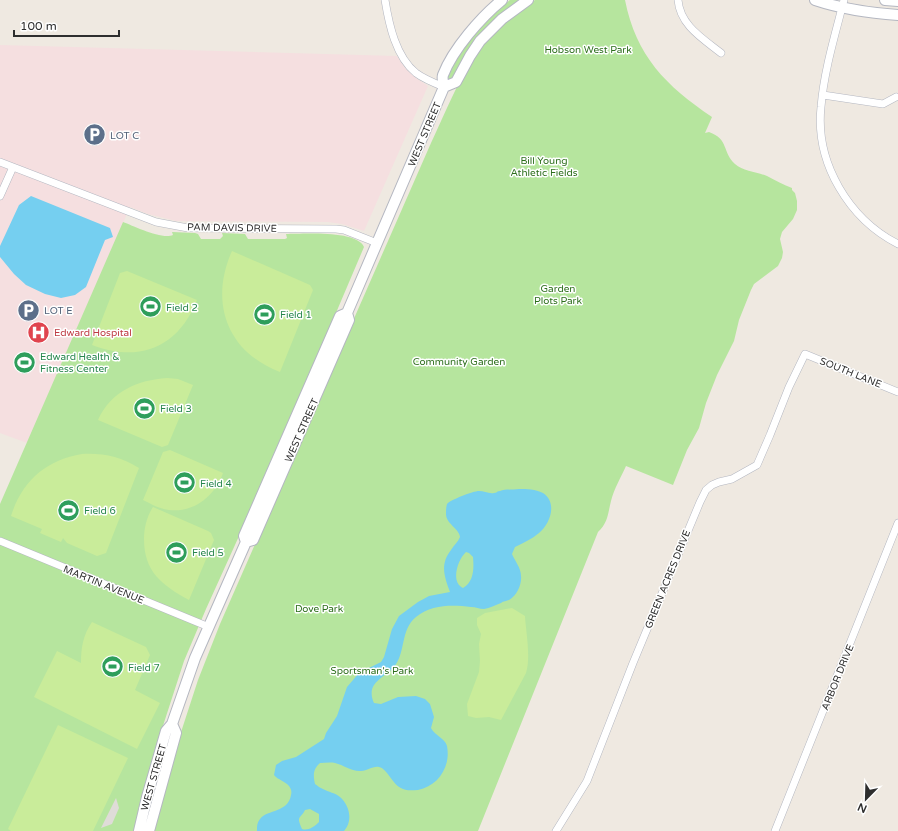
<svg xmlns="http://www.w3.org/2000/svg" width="898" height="831" font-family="'Varela Round',sans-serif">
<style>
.medical{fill:#f5dfe0}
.green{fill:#b6e59e}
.pitch{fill:#c9ec9a}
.plaza{fill:#dfdcd8}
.water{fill:#75cff0;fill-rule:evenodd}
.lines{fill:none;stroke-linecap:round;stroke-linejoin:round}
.street-casing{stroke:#b4b7c1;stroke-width:8}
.secondary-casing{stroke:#b4b7c1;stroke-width:12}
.street{stroke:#fff;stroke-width:7}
.secondary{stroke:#fff;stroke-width:10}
.labels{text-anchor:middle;stroke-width:3;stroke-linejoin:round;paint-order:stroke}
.park-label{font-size:10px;fill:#2c6e1b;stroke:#fff}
.street-label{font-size:10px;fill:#2e2e2e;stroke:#fff}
.service-label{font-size:10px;fill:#4e5e75;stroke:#fff;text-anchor:start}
.leisure-label{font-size:10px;fill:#27864d;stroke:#fff;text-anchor:start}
.health-label{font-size:10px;fill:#be3a42;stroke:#fff;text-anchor:start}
</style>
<rect width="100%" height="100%" fill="#efe9e1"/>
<!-- medical -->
<path class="medical" d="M0,45L397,56L405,68L416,78L428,86L364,231L342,224L328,222L176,221L148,214L130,207L27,443L0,433Z"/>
<!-- green -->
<path class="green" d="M510,0H520L453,77L450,80H445C461,49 482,21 510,0Z
M535,0H625C636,56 666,86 712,117L705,133L709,132C729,139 722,152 735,164C743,171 757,172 767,176C775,180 784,185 792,188V190L795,193L797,201V210L793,219L782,232L780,239L783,252L782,258L778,266L754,284L751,290L739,320L734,341L717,375L706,403L699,428L687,450L673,485L626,466C621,477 614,489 611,501C608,513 608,523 598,532L478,831H153L169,769L198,680L220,624L431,143C445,113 458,81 476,53C491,32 513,13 535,0Z
M123,222C134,226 162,240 173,235L172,232L195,233L198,234L201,239H220L223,236L222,233L245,234L248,239H285L287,238L286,234C302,234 357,230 364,247L273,461L206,609L184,661L160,735L134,831H0V504Z"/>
<!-- pitch -->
<path class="pitch" d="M232,251L310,285L313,290L280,372C227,352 209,302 232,251Z
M127,271L197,300C178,348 139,363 92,345L120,273Z
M167,378L178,379L193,385L168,445L162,447L98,420C111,391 138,380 167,378Z
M170,450L223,473C215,496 194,513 169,510C160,509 151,504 143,500L163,452Z
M82,454C104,453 121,457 139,468L106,553L97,556L67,543L63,538L61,542L40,533L42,529L11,516C22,481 46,460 82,454Z
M153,507L208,531L211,533L214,540L189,600C162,585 144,572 144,539C144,528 147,516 153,507Z
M512,608L525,616C526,633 531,657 526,673L501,720L489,717L476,718L468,716L467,704L479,672L480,661L479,644L481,634L477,625V618L485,613Z
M92,622L146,647L150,655L135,690L160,703L137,749L34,697L57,651L81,663C81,648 83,635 92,622Z
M58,725L128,758L93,831H11L8,829Z"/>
<!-- plaza -->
<path class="plaza" d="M116,798L119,808L112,824L101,828Z"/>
<!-- water -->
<path class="water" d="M31,196L110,228L113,237L105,240L86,287L75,295L61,298L45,294L26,285L14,274L0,257V246L19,205Z
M519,489C527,489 535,489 543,493C558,503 550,524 539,533C532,539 523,543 515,547L512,554C515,561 521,568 521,576C522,584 517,596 509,600C507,601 503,601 501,603C495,605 490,608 484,609C479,609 476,607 471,607C453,605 432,604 416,617C400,630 406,653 394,667C384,678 365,683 374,703L381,704L398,697L416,696L425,699L430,704L434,717L431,728C435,736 445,738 447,746C451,767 438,786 418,790C413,790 407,791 403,789C392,785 388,769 379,767C372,766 368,771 361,771C352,772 344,765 335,763C330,762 325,763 320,763C313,769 313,775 315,784C318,786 320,788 323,789C328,792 336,793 340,797C350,806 353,821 344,831H257C257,826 257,823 260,819C268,809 288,813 291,795C292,791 291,789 289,786C285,781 278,780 274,775L276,765L282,761L296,757L324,739L326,733L337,716L347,687L359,673L381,662L384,657L392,629L399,616L418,602L429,596L450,592C444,576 440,564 451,550C454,545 458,542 460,537C459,528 446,524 446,514C446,511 446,507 447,504C450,500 473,491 479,491C484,491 489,494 494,493C499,492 495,492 500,491C505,489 513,490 519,489ZM466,552L469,553L473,557C474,568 474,582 463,588C450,582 458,559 466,552ZM310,809L319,814V822C314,827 308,831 302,829C296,815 300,820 305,810Z"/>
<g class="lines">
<defs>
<path id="street" d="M385,0C389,25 396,57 416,73C424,79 434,83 444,87
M678,0C680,25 702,38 721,53
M844,0C835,35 824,71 821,107C815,163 849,219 898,244
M823,95L883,104L896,97
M0,162L156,222L188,228L336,229L344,230L377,243
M0,196L13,167
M0,541L209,627
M556,831L587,781L633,663L700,502L706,490L712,485L719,482L732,479L757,465L770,435L789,387L805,354L898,392
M775,831L898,523"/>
<path id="secondary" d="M815,0C842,9 869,13 898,15
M885,0L898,1
M444,87L456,82L470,56L480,41L502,19L528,0
M246,542L253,540L349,320L347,313L444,87C443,83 442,78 443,75C453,49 481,17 502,0
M139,831L147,797L166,731L172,724L195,658L246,542L244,536L340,316L347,313
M149,831L176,733L172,724"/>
</defs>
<!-- street casing -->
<use href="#street" class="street-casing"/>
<!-- secondary casing -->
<use href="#secondary" class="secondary-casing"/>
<!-- street -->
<use href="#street" class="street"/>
<!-- secondary -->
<use href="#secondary" class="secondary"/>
</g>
<!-- icons -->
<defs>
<symbol id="parking-disc" viewBox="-11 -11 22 22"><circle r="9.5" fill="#5c6f8a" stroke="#fff"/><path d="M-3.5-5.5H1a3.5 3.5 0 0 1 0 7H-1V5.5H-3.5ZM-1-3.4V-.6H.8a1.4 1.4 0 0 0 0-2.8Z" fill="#fff"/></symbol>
<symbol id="stadium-disc" viewBox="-11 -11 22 22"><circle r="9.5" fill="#2e9e5b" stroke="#fff"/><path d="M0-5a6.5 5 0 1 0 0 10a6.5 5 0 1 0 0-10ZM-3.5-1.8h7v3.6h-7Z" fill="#fff"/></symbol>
<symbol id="hospital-disc" viewBox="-11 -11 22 22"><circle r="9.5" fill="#e0444e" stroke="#fff"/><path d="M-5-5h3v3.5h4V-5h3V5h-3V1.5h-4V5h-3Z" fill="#fff"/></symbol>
</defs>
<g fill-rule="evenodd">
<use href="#parking-disc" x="82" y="122" width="25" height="25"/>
<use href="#stadium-disc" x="138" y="294" width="25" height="25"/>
<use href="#parking-disc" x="16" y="298" width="25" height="25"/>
<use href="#stadium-disc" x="252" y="302" width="25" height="25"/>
<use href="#hospital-disc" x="26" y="320" width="25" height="25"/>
<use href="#stadium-disc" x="12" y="350" width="25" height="25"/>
<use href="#stadium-disc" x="132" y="396" width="25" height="25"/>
<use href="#stadium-disc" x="172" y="470" width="25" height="25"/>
<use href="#stadium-disc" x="56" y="498" width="25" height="25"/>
<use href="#stadium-disc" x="164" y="540" width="25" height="25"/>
<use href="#stadium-disc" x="100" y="654" width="25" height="25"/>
</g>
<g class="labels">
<!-- park labels -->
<g class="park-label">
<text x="588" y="53">Hobson West Park</text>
<text x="544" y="164">Bill Young<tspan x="544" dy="12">Athletic Fields</tspan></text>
<text x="558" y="292">Garden<tspan x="558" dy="12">Plots Park</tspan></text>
<text x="459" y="365">Community Garden</text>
<text x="319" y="612">Dove Park</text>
<text x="372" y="674">Sportsman's Park</text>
</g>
<!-- street labels -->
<g class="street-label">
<text transform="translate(424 134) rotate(-67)" y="4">WEST STREET</text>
<text transform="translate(232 227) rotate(1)" y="4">PAM DAVIS DRIVE</text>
<text transform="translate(851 372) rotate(22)" y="4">SOUTH LANE</text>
<text transform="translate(301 430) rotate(-66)" y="4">WEST STREET</text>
<text transform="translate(667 579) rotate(-68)" y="4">GREEN ACRES DRIVE</text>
<text transform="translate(104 584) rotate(22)" y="4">MARTIN AVENUE</text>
<text transform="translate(837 677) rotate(-68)" y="4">ARBOR DRIVE</text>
<text transform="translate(153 777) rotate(-74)" y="4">WEST STREET</text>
</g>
<!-- service labels -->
<g class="service-label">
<text x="110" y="139">LOT C</text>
<text x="44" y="314">LOT E</text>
</g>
<!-- leisure labels -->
<g class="leisure-label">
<text x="166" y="311">Field 2</text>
<text x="280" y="318">Field 1</text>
<text x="40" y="360">Edward Health &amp;<tspan x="40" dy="12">Fitness Center</tspan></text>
<text x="160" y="412">Field 3</text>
<text x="200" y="487">Field 4</text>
<text x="84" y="514">Field 6</text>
<text x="192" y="556">Field 5</text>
<text x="128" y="671">Field 7</text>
</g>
<!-- health labels -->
<g class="health-label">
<text x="54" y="336">Edward Hospital</text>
</g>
</g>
<!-- north arrow -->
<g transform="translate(866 799) rotate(203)" stroke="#ffffff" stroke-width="3" paint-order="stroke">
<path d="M0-3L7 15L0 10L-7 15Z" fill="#2e2e2e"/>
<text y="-6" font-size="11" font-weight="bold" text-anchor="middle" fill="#2e2e2e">N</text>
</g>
<!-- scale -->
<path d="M14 30v6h105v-6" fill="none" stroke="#2e2e2e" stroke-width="2"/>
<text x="20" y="30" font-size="12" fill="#2e2e2e" stroke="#ffffff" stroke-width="3" paint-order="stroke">100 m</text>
</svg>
